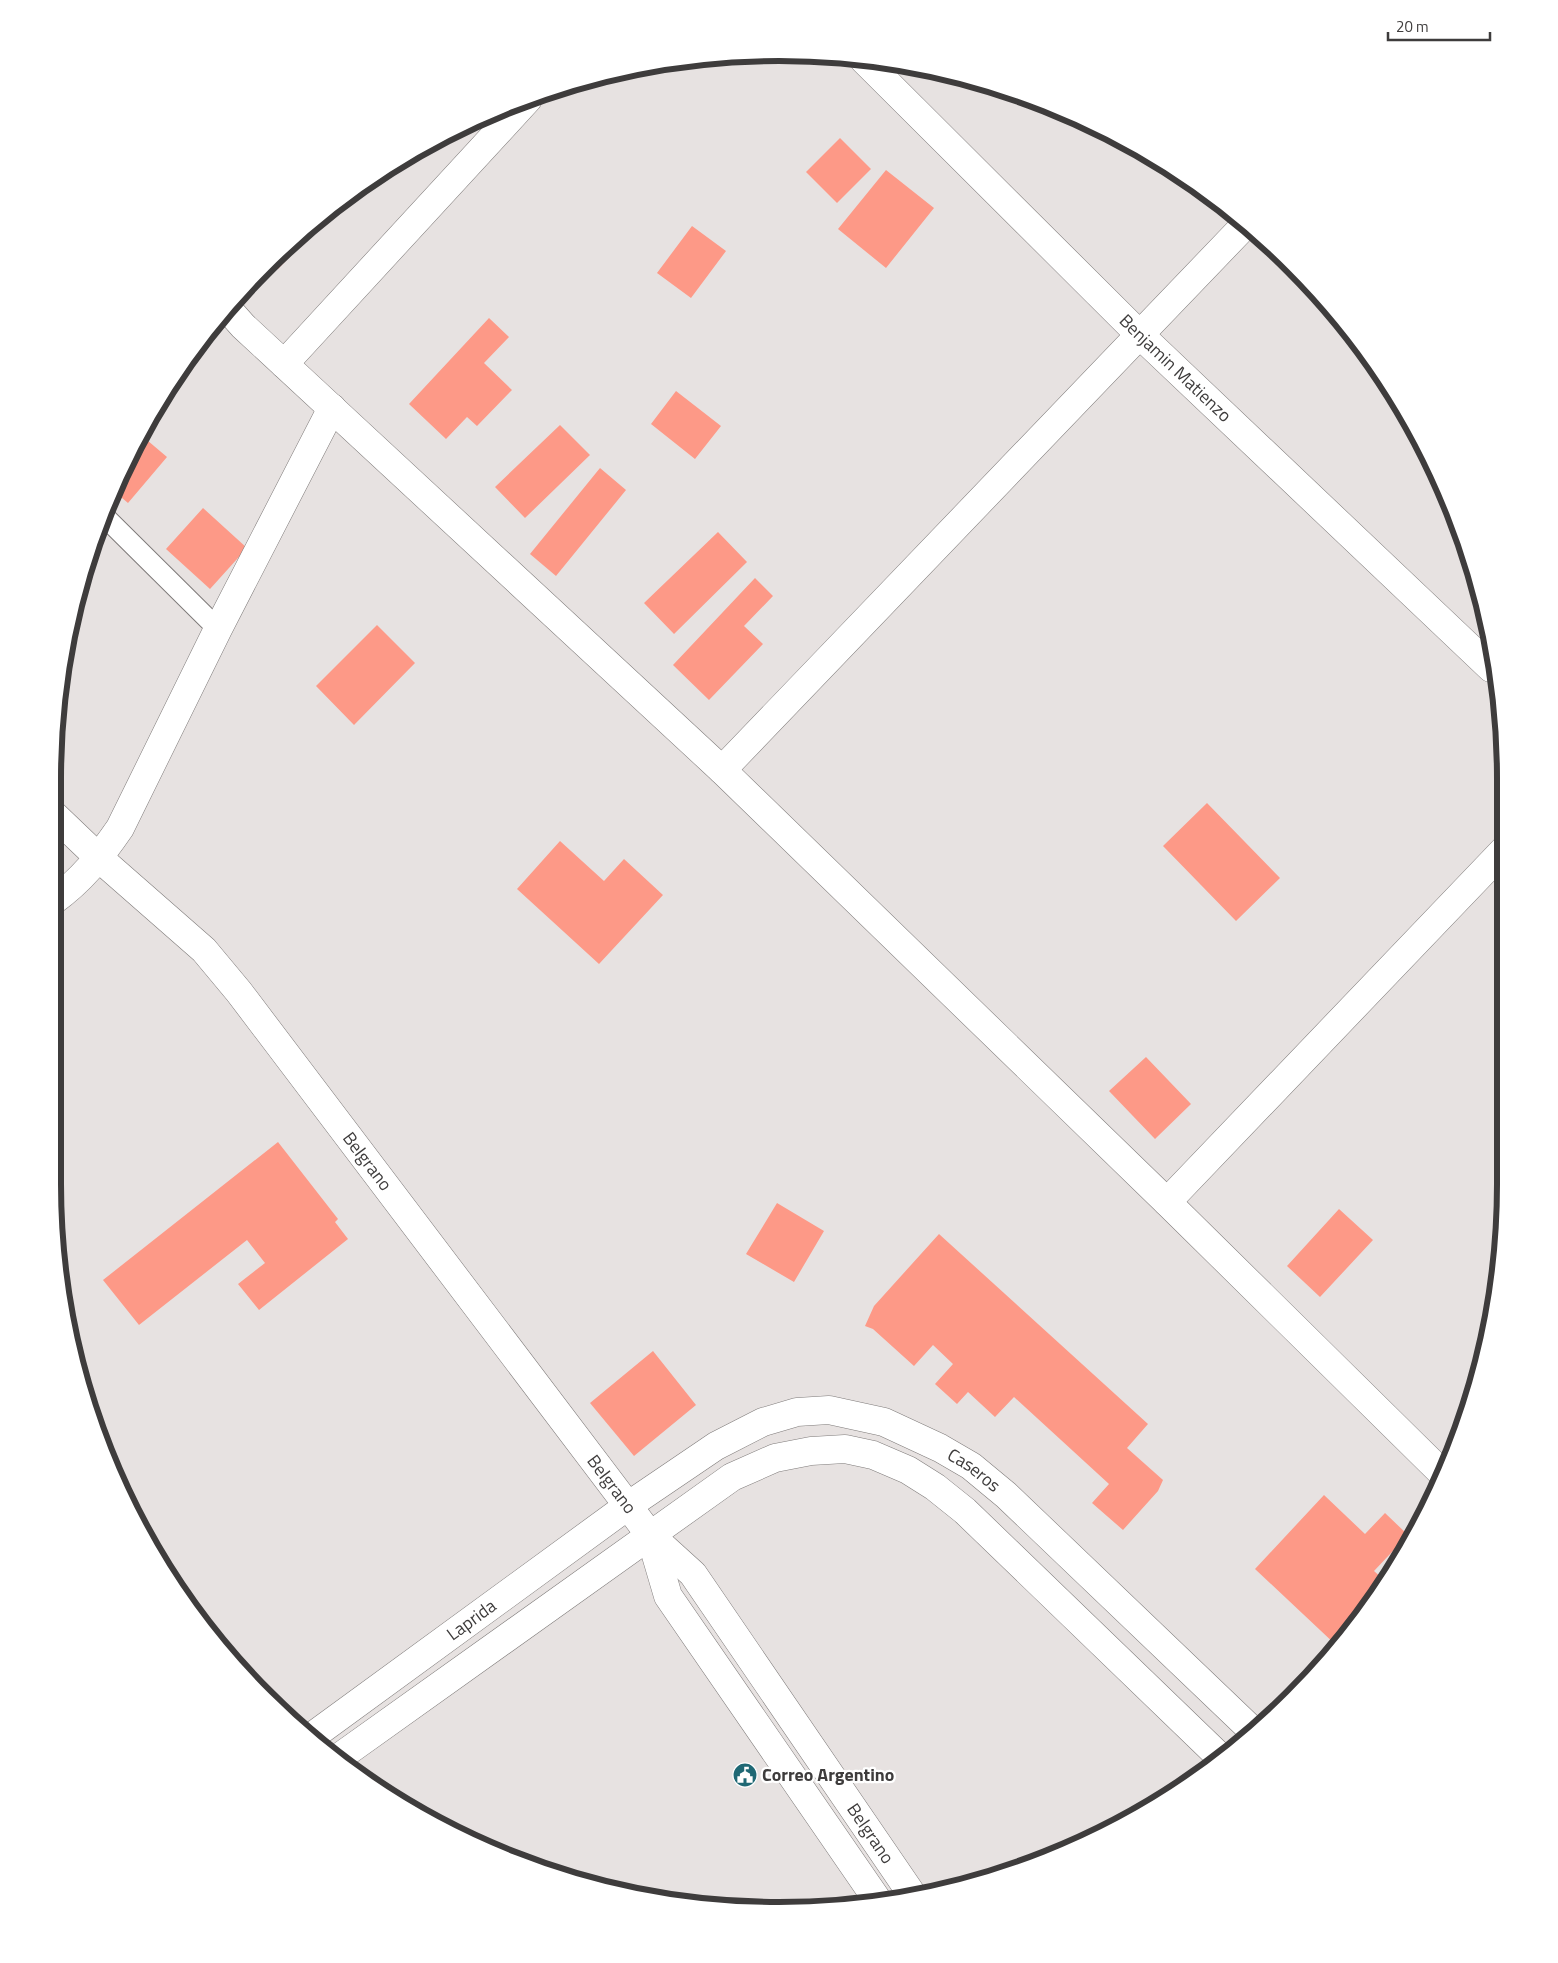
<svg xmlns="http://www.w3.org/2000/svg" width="1558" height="1963" font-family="'Titillium Web',sans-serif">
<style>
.building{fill:#fd9987}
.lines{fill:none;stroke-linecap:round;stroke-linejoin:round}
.service-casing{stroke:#7f7b7a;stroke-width:22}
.minor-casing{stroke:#7f7b7a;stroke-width:29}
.secondary-casing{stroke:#7f7b7a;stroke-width:29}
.service{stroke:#fff;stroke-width:20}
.minor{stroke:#fff;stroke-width:28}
.secondary{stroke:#fff;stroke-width:28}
.labels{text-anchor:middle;stroke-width:4.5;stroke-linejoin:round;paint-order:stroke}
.street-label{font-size:18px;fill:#3e3c3c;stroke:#fff}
.poi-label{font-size:18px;font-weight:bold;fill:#3e3c3c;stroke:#fff;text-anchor:start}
.rim{fill:none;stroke:#3e3c3c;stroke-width:6}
</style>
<rect width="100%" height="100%" fill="#e7e2e1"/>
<!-- building -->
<path class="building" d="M840,138L871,169L837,203L806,172Z
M886,170L934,208L886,268L838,229Z
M324,215L327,217L278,269L272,263Z
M692,226L726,251L691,298L657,273Z
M489,318L509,337L484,363L512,390L477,426L467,417L446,439L409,404Z
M676,391L721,426L695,459L651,424Z
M560,425L590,455L525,518L495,487Z
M141,435L167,457L128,503L115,492Z
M600,468L626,490L556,576L530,554Z
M203,508L247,548L210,589L166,549Z
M718,532L747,562L674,634L644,603Z
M755,578L773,596L744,626L763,644L709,700L673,665Z
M377,625L415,663L354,725L316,686Z
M1207,803L1280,878L1236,921L1163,846Z
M560,841L604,881L624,859L663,895L599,964L517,889Z
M1146,1057L1191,1104L1155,1139L1109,1091Z
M278,1142L338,1219L335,1222L348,1239L259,1310L238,1284L265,1263L247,1240L139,1325L103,1280Z
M777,1203L824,1231L794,1282L746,1254Z
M1339,1209L1373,1240L1320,1297L1287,1266Z
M939,1234L1148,1424L1127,1448L1163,1480L1158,1491L1123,1530L1092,1503L1109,1484L1014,1397L995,1417L968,1392L957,1404L935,1384L953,1364L933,1345L914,1366L873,1329L865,1326L874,1306Z
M653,1351L696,1405L634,1456L590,1403Z
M1324,1495L1365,1534L1385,1513L1408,1535L1374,1571L1383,1579L1356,1626L1337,1646L1255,1569Z"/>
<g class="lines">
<defs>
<path id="service" d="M104,516L218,629"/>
<g id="minor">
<path id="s1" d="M864,60L1139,334L1491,668"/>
<path d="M227,308L243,326L722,770L1167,1202L1443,1474"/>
<path d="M284,364L528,99"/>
<path d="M722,770L1245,225"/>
<path id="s2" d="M54,815L99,858L204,950L239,992L650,1535L693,1574L911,1893"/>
<path d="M53,901C82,880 100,857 120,828L218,629L332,408"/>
<path d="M1167,1202L1504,850"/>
<path d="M650,1535L668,1596L876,1898"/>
</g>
<g id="secondary">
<path id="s3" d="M314,1735L629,1505L716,1446L763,1422L797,1412L829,1410L884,1422L940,1448L971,1466L1006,1495L1255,1733"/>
<path d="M341,1756L732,1477L775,1458L811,1451L845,1449L873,1455L908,1470L935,1487L965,1511L1220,1757"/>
</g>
</defs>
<!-- service casing -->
<use href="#service" class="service-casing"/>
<!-- minor casing -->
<use href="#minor" class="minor-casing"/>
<!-- secondary casing -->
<use href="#secondary" class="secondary-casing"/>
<!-- service -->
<use href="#service" class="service"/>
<!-- minor -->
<use href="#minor" class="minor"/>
<!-- secondary -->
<use href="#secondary" class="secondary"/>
</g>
<!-- icons -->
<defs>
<symbol id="civic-disc" viewBox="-11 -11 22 22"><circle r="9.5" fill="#1f6874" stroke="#fff"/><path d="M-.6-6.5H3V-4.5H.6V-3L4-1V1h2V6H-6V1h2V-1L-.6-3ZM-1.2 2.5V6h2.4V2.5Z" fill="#fff"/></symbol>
</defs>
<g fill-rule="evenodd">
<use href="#civic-disc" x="731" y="1761" width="28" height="28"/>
</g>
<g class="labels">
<!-- street labels -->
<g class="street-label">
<text dy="6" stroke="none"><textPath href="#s1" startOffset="438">Benjamin Matienzo</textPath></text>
<text dy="6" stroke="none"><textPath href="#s2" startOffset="469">Belgrano</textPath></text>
<text dy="6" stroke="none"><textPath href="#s3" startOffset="774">Caseros</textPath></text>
<text dy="6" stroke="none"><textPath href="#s2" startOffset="874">Belgrano</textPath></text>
<text dy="6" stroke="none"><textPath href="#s3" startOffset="195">Laprida</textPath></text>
<text dy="6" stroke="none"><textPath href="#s2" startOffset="1310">Belgrano</textPath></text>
</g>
<!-- poi labels -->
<g class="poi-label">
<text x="762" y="1781">Correo Argentino</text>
</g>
</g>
<!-- crop -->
<path d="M0 0H1558V1963H0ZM779 61H779A718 718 0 0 1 1497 779V1184A718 718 0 0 1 779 1902H779A718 718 0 0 1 61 1184V779A718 718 0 0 1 779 61Z" fill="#fff" fill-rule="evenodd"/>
<path class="rim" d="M779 61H779A718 718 0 0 1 1497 779V1184A718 718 0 0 1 779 1902H779A718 718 0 0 1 61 1184V779A718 718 0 0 1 779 61Z"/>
<!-- scale -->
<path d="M1388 32v8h102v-8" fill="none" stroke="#3e3c3c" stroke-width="2.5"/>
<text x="1396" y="32" font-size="15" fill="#3e3c3c" stroke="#ffffff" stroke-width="4" paint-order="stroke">20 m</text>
</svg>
